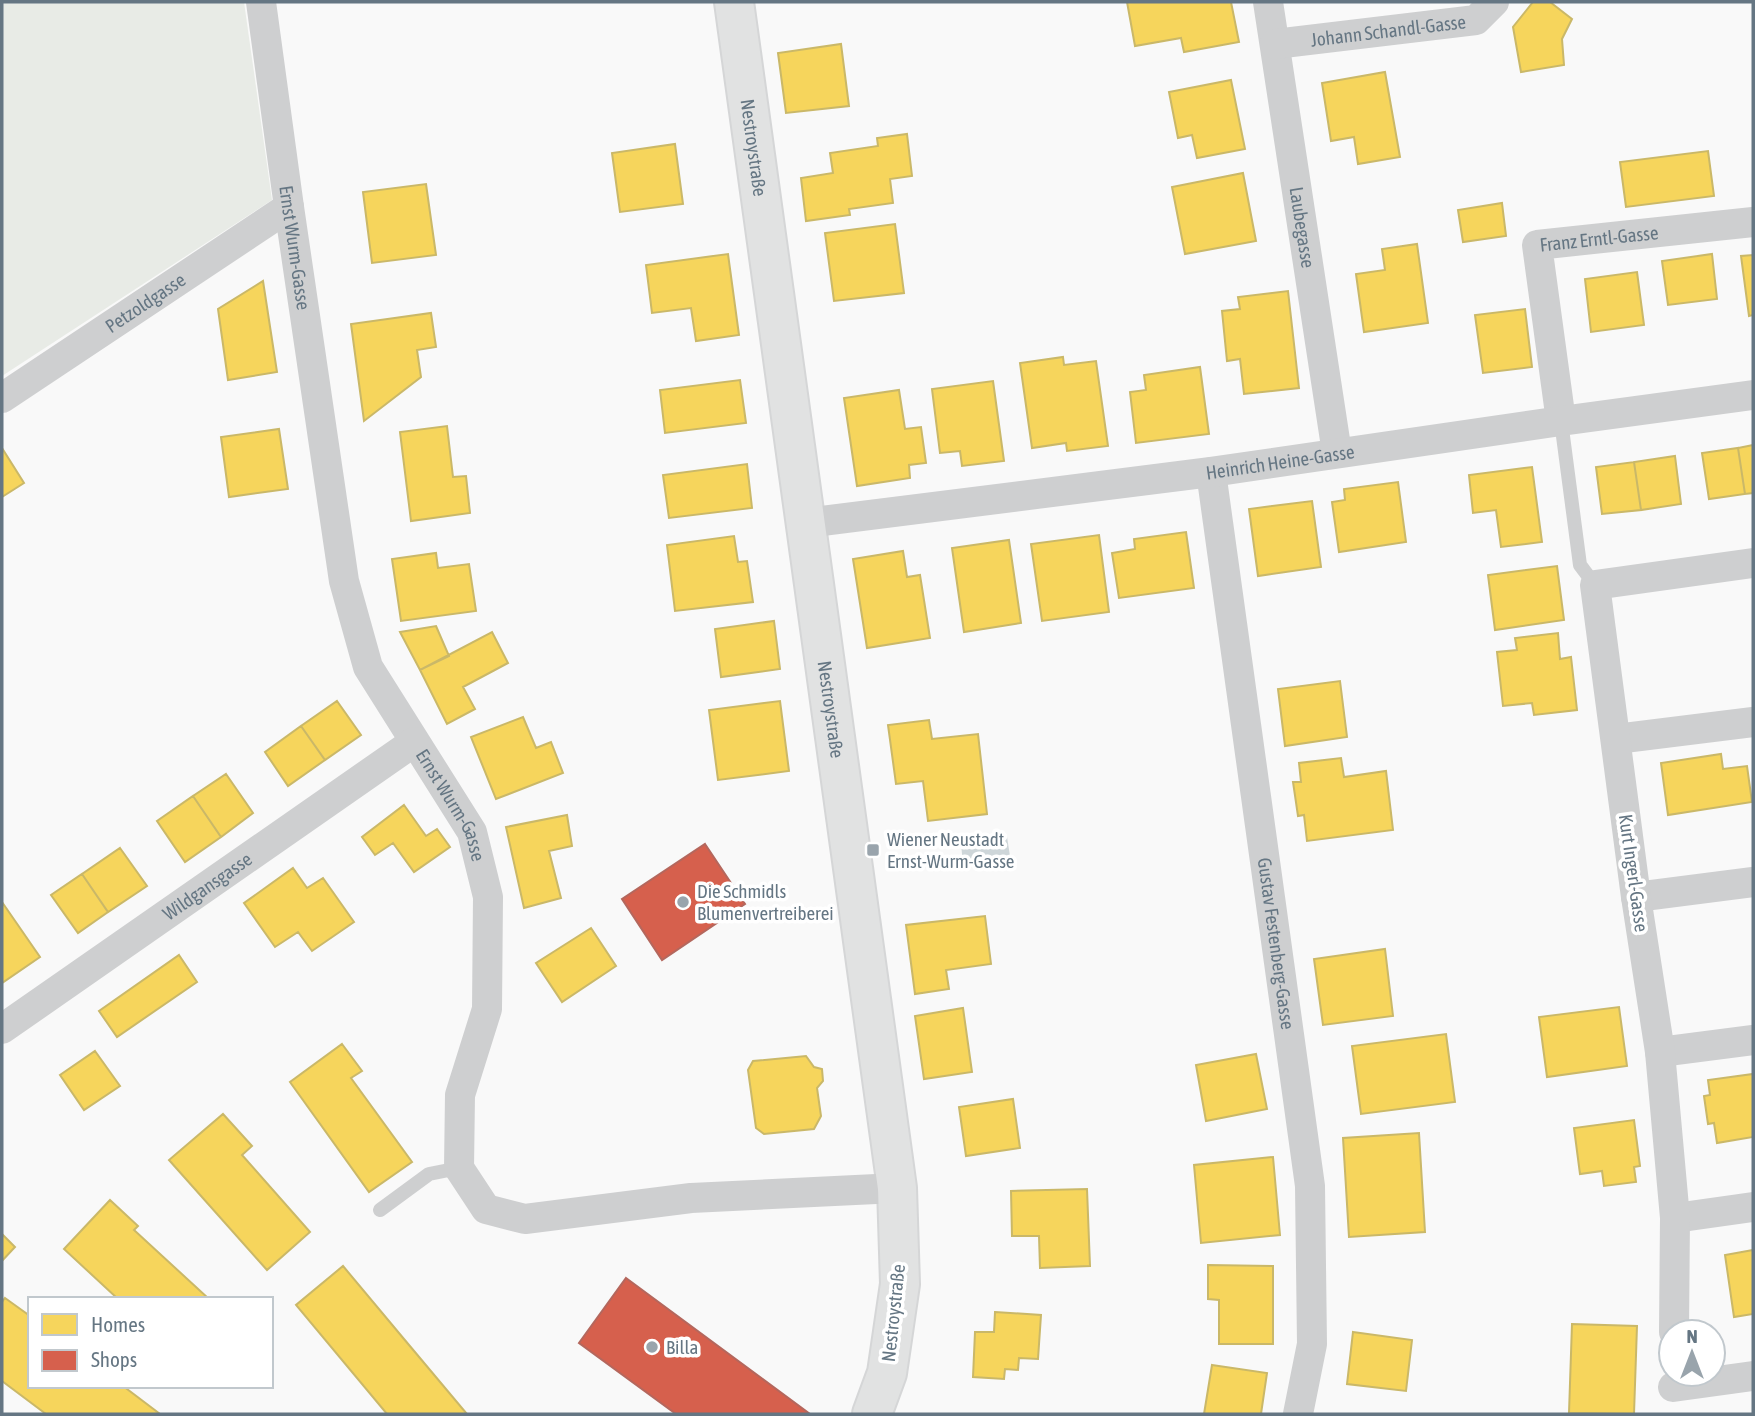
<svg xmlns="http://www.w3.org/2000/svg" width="1755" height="1416" font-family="'Asap Condensed',sans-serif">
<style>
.green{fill:#e8ebe6}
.water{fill:#ced6d9}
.homes{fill:#f6d55c;stroke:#cab868;stroke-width:2}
.shops{fill:#d6604d;stroke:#b4675d;stroke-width:2}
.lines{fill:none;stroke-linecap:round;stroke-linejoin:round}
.secondary-casing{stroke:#d5d6d7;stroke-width:42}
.lane{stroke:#cecfd0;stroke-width:14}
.street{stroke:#cecfd0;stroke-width:30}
.secondary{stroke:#e1e2e2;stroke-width:38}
.poi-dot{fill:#99a4ac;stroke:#fff;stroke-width:2.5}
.labels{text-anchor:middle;stroke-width:7;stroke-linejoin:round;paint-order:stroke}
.street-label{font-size:19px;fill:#657683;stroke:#fff}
.poi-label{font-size:19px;fill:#657683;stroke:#fff;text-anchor:start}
</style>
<rect width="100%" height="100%" fill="#f9f9f9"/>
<!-- green -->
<path class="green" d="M2,2H244L272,200L2,376Z"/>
<!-- water -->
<path class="water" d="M1007,837L1010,856L963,863L961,844Z"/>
<!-- homes -->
<path class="homes" d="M1127,2H1231L1239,42L1184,52L1181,38L1135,46Z
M1533,2H1550L1572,19L1562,39L1564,65L1521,72L1513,27Z
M841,44L849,106L786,113L778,53Z
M1385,72L1400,157L1358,164L1354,137L1331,141L1322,83Z
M1231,80L1245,149L1197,158L1192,135L1178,138L1169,92Z
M907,134L912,176L890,179L893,203L849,209L850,215L806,221L801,178L833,173L830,153L878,146L877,138Z
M675,144L683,204L620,212L612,153Z
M1708,151L1714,196L1626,207L1620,162Z
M1243,173L1256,241L1185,254L1172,187Z
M426,184L436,255L372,263L363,192Z
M1502,203L1506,236L1463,242L1458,210Z
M895,224L904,293L834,301L825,233Z
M1417,244L1428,323L1364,332L1356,274L1385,270L1382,249Z
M728,254L739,335L696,341L691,308L652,313L646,265Z
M1712,254L1717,299L1668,305L1662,261Z
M1753,255V315L1749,316L1741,256Z
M1637,272L1644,325L1591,332L1585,279Z
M263,281L277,372L228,380L218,309Z
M1288,291L1299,388L1244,394L1240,359L1227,361L1222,311L1240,309L1238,297Z
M1525,309L1532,367L1483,373L1475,315Z
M431,313L436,347L417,350L421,377L364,421L351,324Z
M1063,357L1064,365L1096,361L1108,446L1067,451L1066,443L1032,448L1020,363Z
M1200,367L1209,434L1136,443L1130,392L1146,390L1144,375Z
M740,380L746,423L665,433L660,390Z
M993,381L1004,461L962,466L960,451L940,453L932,389Z
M899,390L905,429L921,427L926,463L909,465L910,478L857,486L844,398Z
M447,426L453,477L466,476L470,513L411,521L400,432Z
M279,429L288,489L229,497L221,437Z
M1753,445V493L1745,494L1738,448Z
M2,448L24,483L2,497Z
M1738,448L1745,494L1709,499L1702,453Z
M1675,456L1681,504L1641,510L1634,462Z
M1634,462L1641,510L1602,514L1596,467Z
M747,464L752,508L669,518L663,475Z
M1532,467L1542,542L1501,547L1496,510L1473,513L1469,475Z
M1398,482L1406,542L1339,552L1332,502L1345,500L1344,489Z
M1312,501L1321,567L1258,576L1249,509Z
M1186,532L1194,588L1119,598L1112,553L1135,549L1134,539Z
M1099,535L1109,612L1042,621L1031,544Z
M734,536L738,562L747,561L753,602L675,611L667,545Z
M1009,540L1021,623L964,632L952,548Z
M903,551L907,577L920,575L930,638L867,648L853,559Z
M436,553L438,568L469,564L476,611L401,621L392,559Z
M1557,566L1564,620L1495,630L1488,575Z
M774,621L780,669L721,677L715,629Z
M436,626L449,656L420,670L400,632Z
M492,632L508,663L463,687L475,709L447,724L420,670Z
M1558,633L1560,659L1571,657L1577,710L1534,715L1532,703L1503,706L1497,652L1517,650L1515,638Z
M1340,681L1347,737L1285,746L1278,689Z
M337,701L361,735L325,760L301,726Z
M780,701L789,771L718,780L709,710Z
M523,717L536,748L551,742L563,773L496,799L471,737Z
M929,720L932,739L978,734L987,814L928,821L923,781L896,784L888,725Z
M301,726L325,760L288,786L265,752Z
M1721,754L1723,769L1747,766L1752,802L1668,815L1661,763Z
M1341,758L1344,777L1386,771L1393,830L1307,841L1304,815L1298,816L1293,782H1301L1299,763Z
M226,774L253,813L221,837L193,796Z
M193,796L221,837L185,862L157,821Z
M404,805L426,836L437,829L450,847L414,872L393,843L375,855L362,837Z
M567,815L572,846L549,851L561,898L524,908L506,827Z
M120,848L147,886L108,912L82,874Z
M293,868L307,888L323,878L354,922L312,951L298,932L275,947L244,903Z
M82,874L108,912L78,933L51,895Z
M2,902L40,957L2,983Z
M985,916L991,964L946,970L949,989L915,994L906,925Z
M591,928L616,966L562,1002L536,963Z
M1385,949L1393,1016L1323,1025L1314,959Z
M179,955L197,982L117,1037L99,1011Z
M1619,1007L1627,1066L1547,1077L1539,1017Z
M963,1008L972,1072L924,1079L915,1016Z
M1446,1034L1455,1102L1361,1114L1352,1046Z
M342,1044L362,1071L351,1078L412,1162L369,1192L290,1082Z
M95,1051L120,1086L84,1110L60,1075Z
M1256,1054L1267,1109L1206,1121L1196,1065Z
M806,1056L814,1067L822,1069L823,1081L817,1088L821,1116L814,1129L764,1134L756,1128L748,1070L753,1061Z
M1753,1074V1137L1717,1143L1714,1123L1708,1124L1704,1096L1710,1095L1708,1080Z
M1013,1099L1020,1148L966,1156L959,1107Z
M223,1114L252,1146L242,1155L310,1232L267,1270L169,1160Z
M1634,1120L1640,1166L1634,1167L1636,1182L1604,1186L1602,1171L1580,1174L1574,1128Z
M1419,1133L1425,1232L1349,1237L1343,1138Z
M1273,1157L1280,1235L1201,1243L1194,1165Z
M1087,1189L1090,1266L1040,1268L1039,1236H1012L1011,1191Z
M110,1200L138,1226L134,1230L209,1299H118L64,1249Z
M2,1234L15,1247L2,1261Z
M1753,1250V1314L1734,1317L1725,1255Z
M1208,1265L1273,1266V1344H1219V1300L1208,1299Z
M343,1266L404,1339L467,1414H387L296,1305Z
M5,1298L30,1316V1386H123L160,1414H46L2,1381V1302Z
M995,1312L1041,1315L1038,1359L1019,1358L1018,1370L1005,1369L1004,1379L973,1377L975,1332H994Z
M1572,1324L1637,1326L1634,1414L1569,1413Z
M1353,1332L1412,1340L1406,1391L1347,1384Z
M1212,1365L1267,1373L1261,1414H1204Z"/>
<!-- shops -->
<path class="shops" d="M705,844L745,904L662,960L622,899Z
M626,1278L810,1414H676L579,1343Z"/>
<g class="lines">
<defs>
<g id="secondary">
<path id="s9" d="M734,2L897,1188L900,1284L887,1373L872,1414"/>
</g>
</defs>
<!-- secondary casing -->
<use href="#secondary" class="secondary-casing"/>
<!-- lane -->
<path class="lane" d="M1561,421L1580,565L1595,585
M380,1210L429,1174L459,1168"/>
<!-- street -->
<g class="street">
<path id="s1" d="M261,2L289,207L344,581L368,667L472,832L488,897L487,1009L460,1095L459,1168L486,1209L525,1219L691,1198L897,1188"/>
<path id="s2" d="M1268,2L1337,453"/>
<path id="s3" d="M1275,44L1476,20L1494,2"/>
<path id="s4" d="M2,398L289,207"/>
<path id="s5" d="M1561,421L1537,245L1753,222"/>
<path id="s6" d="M1211,472L1310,1186L1312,1344L1298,1414"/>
<path id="s7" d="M806,523L1211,472L1561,421L1753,395"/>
<path d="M1616,739L1753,722"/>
<path d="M1636,897L1753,882"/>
<path id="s8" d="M2,1029L414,742"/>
<path d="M1660,1052L1753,1040"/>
<path d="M1675,1218L1753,1207"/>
<path d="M1674,1332L1675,1218L1660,1052L1636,897L1595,585L1753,563"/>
<path d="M1673,1387L1753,1376"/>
</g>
<!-- secondary -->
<use href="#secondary" class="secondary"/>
</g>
<!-- markers -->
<g class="poi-dot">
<rect x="866" y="843" width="14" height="14" rx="3.5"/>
<circle cx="683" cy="902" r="7"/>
<circle cx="652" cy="1347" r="7"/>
</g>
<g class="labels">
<!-- street labels -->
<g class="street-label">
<text dy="7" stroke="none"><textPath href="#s3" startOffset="114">Johann Schandl-Gasse</textPath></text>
<text dy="7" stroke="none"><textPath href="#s9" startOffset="147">Nestroystraße</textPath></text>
<text dy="7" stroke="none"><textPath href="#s2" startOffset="228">Laubegasse</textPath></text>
<text dy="7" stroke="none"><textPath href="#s5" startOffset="240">Franz Erntl-Gasse</textPath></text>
<text dy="7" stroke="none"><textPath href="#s1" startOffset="248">Ernst Wurm-Gasse</textPath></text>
<text dy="7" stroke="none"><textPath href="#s4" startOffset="172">Petzoldgasse</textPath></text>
<text dy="7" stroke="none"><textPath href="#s7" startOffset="478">Heinrich Heine-Gasse</textPath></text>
<text dy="7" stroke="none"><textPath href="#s9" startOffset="714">Nestroystraße</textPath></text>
<text dy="7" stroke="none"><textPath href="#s1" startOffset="836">Ernst Wurm-Gasse</textPath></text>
<text transform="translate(1634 873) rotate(82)" y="7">Kurt Ingerl-Gasse</text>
<text dy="7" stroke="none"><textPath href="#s8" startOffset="250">Wildgansgasse</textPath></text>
<text dy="7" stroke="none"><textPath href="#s6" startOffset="476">Gustav Festenberg-Gasse</textPath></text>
<text transform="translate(893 1313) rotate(-84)" y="7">Nestroystraße</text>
</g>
<!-- poi labels -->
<g class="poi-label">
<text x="887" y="846">Wiener Neustadt<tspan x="887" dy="22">Ernst-Wurm-Gasse</tspan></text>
<text x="697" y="898">Die Schmidls<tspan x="697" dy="22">Blumenvertreiberei</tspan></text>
<text x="666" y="1354">Billa</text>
</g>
</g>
<!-- border -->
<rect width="1755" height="1416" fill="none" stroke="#657683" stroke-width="7"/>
<!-- legend -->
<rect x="28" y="1297" width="245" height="91" fill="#ffffff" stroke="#c1c8cd" stroke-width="2"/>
<rect x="42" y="1314" width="35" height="21" fill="#f6d55c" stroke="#c1c8cd" stroke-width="2"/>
<text x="91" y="1332" font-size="21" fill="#657683">Homes</text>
<rect x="42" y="1350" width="35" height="21" fill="#d6604d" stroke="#c1c8cd" stroke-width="2"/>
<text x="91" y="1367" font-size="21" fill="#657683">Shops</text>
<!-- north arrow -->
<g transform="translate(1692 1353)"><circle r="33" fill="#ffffff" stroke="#c1c8cd" stroke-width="2"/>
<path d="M0-5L12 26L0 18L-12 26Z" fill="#99a4ac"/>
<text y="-10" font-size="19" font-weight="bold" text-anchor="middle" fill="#657683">N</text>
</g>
</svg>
